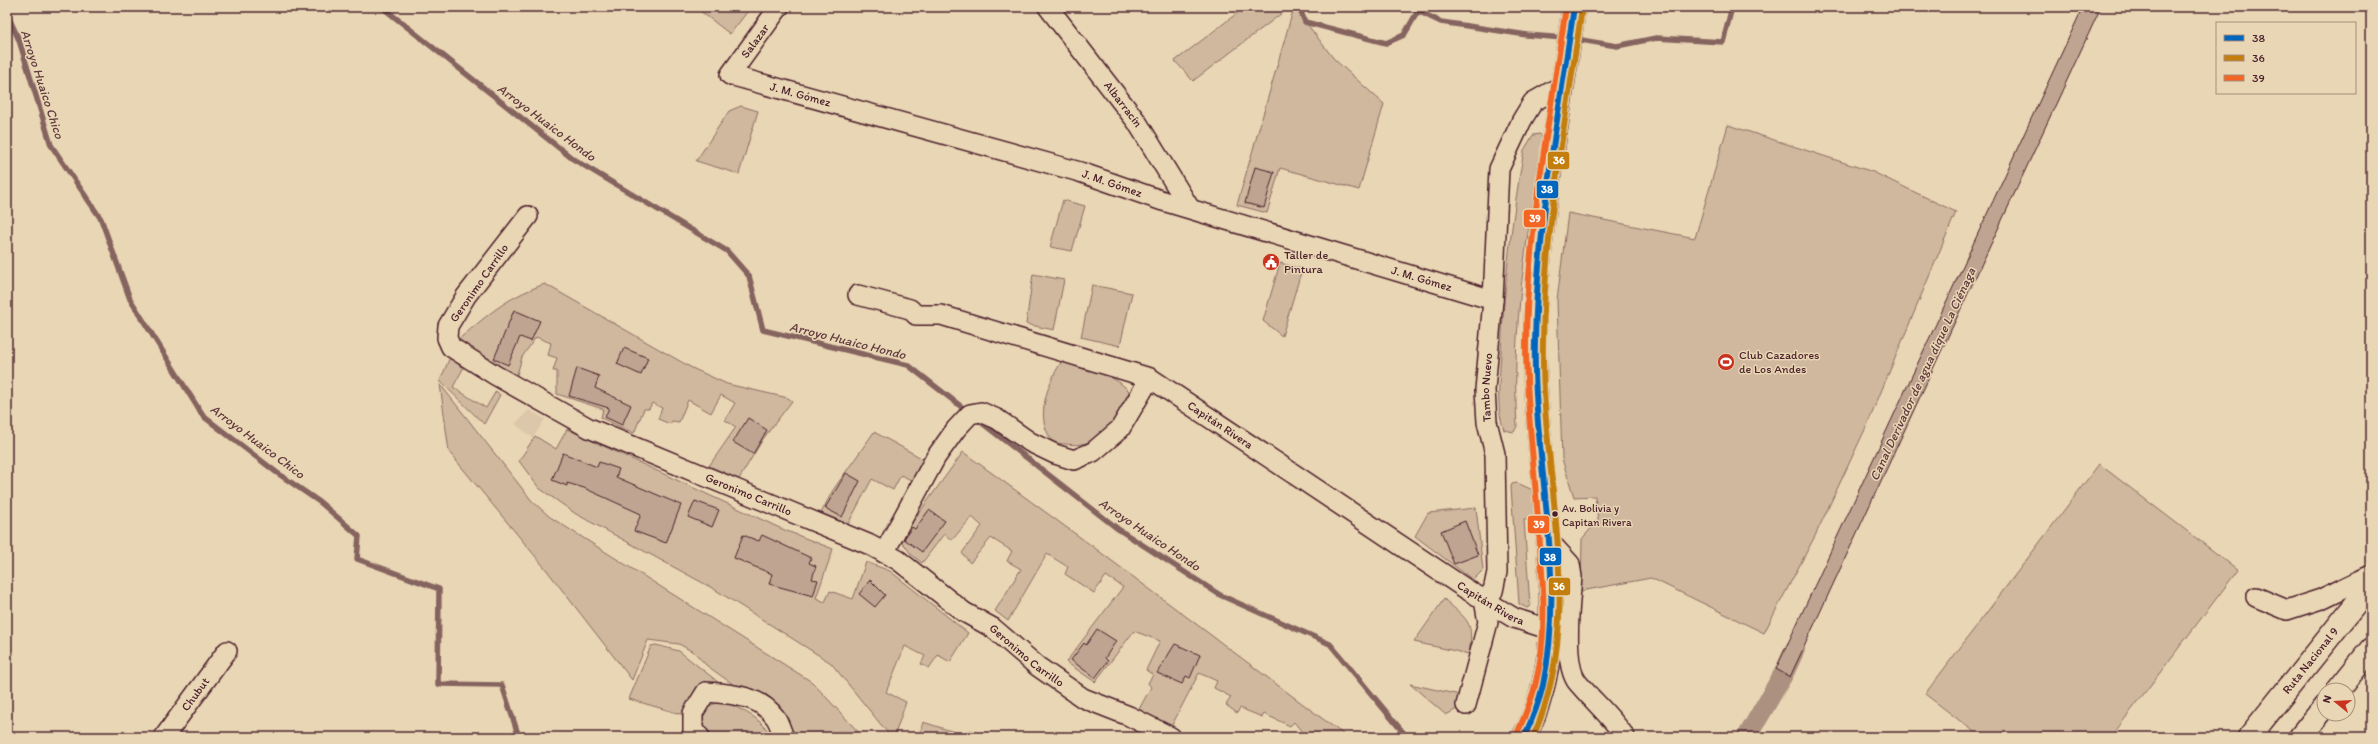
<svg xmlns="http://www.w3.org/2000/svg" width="2378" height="744" font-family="Itim,sans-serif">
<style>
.built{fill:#dcc7aa}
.green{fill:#cfb89e;stroke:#8c6c64}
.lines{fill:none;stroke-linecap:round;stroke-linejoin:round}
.stream{stroke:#85635e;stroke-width:5.5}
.canal{stroke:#ac9080;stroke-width:20}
.building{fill:#bfa591;stroke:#4a1f2b}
.minor-casing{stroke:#4a1f2b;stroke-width:22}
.tertiary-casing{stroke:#4a1f2b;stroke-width:25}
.motorway-casing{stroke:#4a1f2b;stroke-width:25}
.minor{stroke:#e9d6b4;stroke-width:19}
.tertiary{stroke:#e9d6b4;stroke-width:22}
.motorway{stroke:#e9d6b4;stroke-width:22}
.bus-1-casing{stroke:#e9d6b4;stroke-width:9}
.bus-2-casing{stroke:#e9d6b4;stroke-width:9}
.bus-3-casing{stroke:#e9d6b4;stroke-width:9}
.bus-1{stroke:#0065bd;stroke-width:6}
.bus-2{stroke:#c37e0d;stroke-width:6}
.bus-3{stroke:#f26522;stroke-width:6}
.bus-dot{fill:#4a1f2b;stroke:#e9d6b4;stroke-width:1.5}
.labels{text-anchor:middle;stroke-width:3;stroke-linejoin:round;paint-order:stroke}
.bus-label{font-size:11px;fill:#4a1f2b;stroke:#e9d6b4;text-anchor:start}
.street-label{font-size:12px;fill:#4a1f2b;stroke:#e9d6b4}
.poi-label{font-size:12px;fill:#4a1f2b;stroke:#e9d6b4;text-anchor:start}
.water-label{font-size:13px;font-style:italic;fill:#623b40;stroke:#e9d6b4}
.line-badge{stroke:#e9d6b4;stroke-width:1.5}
.badge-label{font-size:11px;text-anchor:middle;font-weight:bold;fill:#fff}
</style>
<rect width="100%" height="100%" fill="#e9d6b4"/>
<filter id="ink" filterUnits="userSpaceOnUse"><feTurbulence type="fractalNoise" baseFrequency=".025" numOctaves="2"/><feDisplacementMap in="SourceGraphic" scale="8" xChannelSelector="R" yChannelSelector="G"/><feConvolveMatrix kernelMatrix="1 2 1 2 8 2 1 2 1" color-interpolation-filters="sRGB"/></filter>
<g filter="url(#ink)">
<!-- built -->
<path class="built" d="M529,410L545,419L533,438L515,424Z"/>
<!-- green -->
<path class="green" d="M695,7H751L730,34Z
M1245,7H1290L1193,81L1175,61Z
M1294,7L1334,59L1384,104L1359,190L1280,168L1267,213L1237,205Z
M741,106L758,111L739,174L696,161L729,111Z
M1728,125L1873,172L1956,212L1868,423L1815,536L1764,633L1651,578L1581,591L1582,539L1598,520L1595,496L1574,497L1562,459L1557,300L1568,213L1695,238Z
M1540,134L1543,139C1527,233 1511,330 1517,426L1514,432L1504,430C1495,405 1500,378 1501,352C1504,284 1512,217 1524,150L1533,135Z
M1063,200L1085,206L1072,251L1050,247Z
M1280,263L1302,269L1282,336L1263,321Z
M1033,274L1064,280L1054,330L1026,324Z
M545,284L692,368L727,384L788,398L792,401L763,439L739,479L709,466L736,427L725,420L735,403L721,395L711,413L688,400L679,422L672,421L670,424L658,419L662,408L652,403L649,409H644L634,433L601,418L603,409L557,394V371H553L557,358L548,355L551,343L536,337L522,357L516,378L454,343C486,317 504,298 545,284Z
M1092,285L1132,293L1120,346L1081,337Z
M450,357L464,367L453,387L486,408L496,391L500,395L484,424L440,381Z
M1062,361C1084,367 1113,373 1129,391C1123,412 1105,441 1081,444C1073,446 1062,443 1053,443C1050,437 1046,432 1045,426C1039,406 1051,377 1062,361Z
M440,384L532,501L550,517L812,682L863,737H795L784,721L763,700L734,685L706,665L695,653L679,644L648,640L632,680L545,568L449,452Z
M567,429L782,529L833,549L816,598L825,602L830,591L853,599L866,562L890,571L968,633L950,662L938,655L929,668L921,664L925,656L905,646L886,692L906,702L894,737H891L831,663L714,589L576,514L539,488L519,461L535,436L556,449Z
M874,432L936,466L925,487L901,475L893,490L872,479L848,524L821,513L833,490Z
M963,452L1092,546L1347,737H1306L1294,722L1290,726L1264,714L1262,717L1240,708L1237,713L1226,705L1231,697L1214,688L1217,681L1199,673L1171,727L1138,711L1151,687L1148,683L1153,675L1146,670L1160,641L1134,631L1095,682L1066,662L1123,587L1106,576L1094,593L1065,574L1068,567L1047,554L1008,621L995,611L1021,569L1007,561L1012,551L991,538L970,563L962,553L982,526L972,517L952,540L944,534L922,563L911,554L900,539Z
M2099,464L2238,570L2111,737H1981L1925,694Z
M1517,483L1533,490L1535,519L1524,520L1530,606L1527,608L1519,604L1511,487L1512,484Z
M1476,508L1483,570L1473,580L1415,536L1428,513Z
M1444,599C1468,621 1474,620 1469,654L1414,642Z
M656,645L679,651L723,686L684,715L629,699L651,646Z
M1410,684L1460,695L1457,709L1446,715Z
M722,701C735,706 769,721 769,737L707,735L698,721L706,707Z
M923,722L967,736L969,730L992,737H919Z"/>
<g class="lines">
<!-- stream -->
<path class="stream" d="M382,7L573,159L727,251L749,276L763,330L908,365L968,412
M1299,7L1305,22L1386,43L1404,35L1418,11L1441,22L1527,35L1564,38
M7,14L19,40L51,145L101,219L130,299L203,416L276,472L321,503L359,536L357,559L439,589L438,684L502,685L519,737
M1575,39L1617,46L1656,38L1723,42L1732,7
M977,419L1118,529L1220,595L1330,644L1407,737"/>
<!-- canal -->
<path class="canal" d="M1747,737L1784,673L1795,649"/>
</g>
<!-- building -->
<path class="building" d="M2083,7H2101L1790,677L1776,669Z
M1255,167L1274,172L1264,208L1245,203Z
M514,310L540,321L531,341L520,337L508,365L494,359Z
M624,348L648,358L641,375L617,364Z
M577,368L599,376L595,388L631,405L622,425L605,417L609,408L569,396Z
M748,418L767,430L753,454L733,442Z
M563,453L597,467L599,462L619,469L616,477L681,505L666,543L634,531L641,514L584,488L567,483V486L552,480Z
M846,473L860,481L842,517L825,508Z
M695,501L719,510L712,527L688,517Z
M929,510L945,521L922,552L904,539L912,527L915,529Z
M1465,521L1478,555L1454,564L1441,531Z
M743,535L759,541L762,535L811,558L809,563L816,566L812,579L818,580L813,596L769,584L772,574L734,558Z
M870,580L885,595L875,607L859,594Z
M1097,629L1116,641L1105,658L1108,661L1095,678L1071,660L1084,643L1086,645Z
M1175,644L1200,655L1190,678L1186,676L1182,684L1157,673Z"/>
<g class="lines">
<defs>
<g id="minor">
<path id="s1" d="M779,7L730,75L1080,172L1163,201L1493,300"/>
<path id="s2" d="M1048,7L1137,122L1189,207"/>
<path id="s3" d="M528,216L466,296L448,326L447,338L451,347L495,375L589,428L868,544L898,560L964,612L993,628L1037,666L1083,698L1129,716L1171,737"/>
<path id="s4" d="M858,295L910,309L916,315H941L1150,378L1466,589L1514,618L1551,630"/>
<path d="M1548,540L1570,564L1572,577C1570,601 1562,665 1578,683C1594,702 1612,717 1625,737"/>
<path d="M884,553L936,457L956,429L970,414L981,412L997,419L1030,442L1055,454L1074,460L1093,452L1120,429L1150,378"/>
<path d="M2256,597L2287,610L2321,599L2371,575"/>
<path id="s5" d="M1466,705L1488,622L1484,600L1493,591L1497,572L1495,454L1487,422L1485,390L1493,300L1499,169L1522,120L1533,102L1561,86"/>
<path id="s6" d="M164,737L227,651"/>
<path d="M700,737L693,731V713L706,692C731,694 759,695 775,717C779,722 781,731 784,737"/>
</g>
<path id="tertiary" d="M1524,737C1559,672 1552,598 1547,527C1542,458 1532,388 1535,319C1539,215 1560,111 1574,7"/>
<g id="motorway">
<path d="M2338,690L2371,649"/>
<path id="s7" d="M2249,737L2371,585"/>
<path d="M2300,737L2324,707"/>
</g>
</defs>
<!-- minor casing -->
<use href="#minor" class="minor-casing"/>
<!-- tertiary casing -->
<use href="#tertiary" class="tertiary-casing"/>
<!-- motorway casing -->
<use href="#motorway" class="motorway-casing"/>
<!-- minor -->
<use href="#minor" class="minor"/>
<!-- tertiary -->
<use href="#tertiary" class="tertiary"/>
<!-- motorway -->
<use href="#motorway" class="motorway"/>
<defs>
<path id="bus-1" d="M1524,737C1532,720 1539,703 1543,685C1567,575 1532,453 1535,342C1537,229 1558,118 1574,7"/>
<path id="bus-2" d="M1533,737C1588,615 1540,471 1543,342C1544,230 1566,119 1582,8"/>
<path id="bus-3" d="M1517,734C1524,718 1531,702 1535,686C1547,640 1544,592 1540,546C1536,479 1526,411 1526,344C1527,231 1550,119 1566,7"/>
</defs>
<!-- bus-1 casing -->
<use href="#bus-1" class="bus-1-casing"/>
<!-- bus-2 casing -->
<use href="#bus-2" class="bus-2-casing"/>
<!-- bus-3 casing -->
<use href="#bus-3" class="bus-3-casing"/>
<!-- bus-1 -->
<use href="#bus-1" class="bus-1"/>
<!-- bus-2 -->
<use href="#bus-2" class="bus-2"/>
<!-- bus-3 -->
<use href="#bus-3" class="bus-3"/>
</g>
</g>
<!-- icons -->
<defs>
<symbol id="civic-disc" viewBox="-11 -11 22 22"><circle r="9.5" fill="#c8321e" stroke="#e9d6b4"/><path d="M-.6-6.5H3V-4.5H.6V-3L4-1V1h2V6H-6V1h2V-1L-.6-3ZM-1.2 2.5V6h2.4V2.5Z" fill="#fff"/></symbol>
<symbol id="stadium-disc" viewBox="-11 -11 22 22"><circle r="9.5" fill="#c8321e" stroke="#e9d6b4"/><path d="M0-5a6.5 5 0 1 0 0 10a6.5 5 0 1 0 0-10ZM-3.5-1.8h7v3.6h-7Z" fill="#fff"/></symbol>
</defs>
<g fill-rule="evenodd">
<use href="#civic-disc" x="1261" y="252" width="20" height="20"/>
<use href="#stadium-disc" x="1716" y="352" width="20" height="20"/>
</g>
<!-- markers -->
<circle class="bus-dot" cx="1555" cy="514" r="3.5"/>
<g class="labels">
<!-- bus labels -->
<g class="bus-label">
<text x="1562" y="512">Av. Bolivia y<tspan x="1562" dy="14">Capitan Rivera</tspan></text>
</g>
<!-- street labels -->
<g class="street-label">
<text transform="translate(755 41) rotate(-54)" y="4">Salazar</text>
<text dy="4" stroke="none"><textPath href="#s1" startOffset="157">J. M. Gómez</textPath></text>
<text dy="4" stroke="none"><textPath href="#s2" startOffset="123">Albarracín</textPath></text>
<text dy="4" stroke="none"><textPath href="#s1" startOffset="481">J. M. Gómez</textPath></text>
<text dy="4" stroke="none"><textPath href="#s1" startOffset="805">J. M. Gómez</textPath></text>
<text transform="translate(479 283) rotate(-55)" y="4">Geronimo Carrillo</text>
<text dy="4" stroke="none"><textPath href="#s5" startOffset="326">Tambo Nuevo</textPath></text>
<text dy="4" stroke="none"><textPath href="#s4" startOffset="390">Capitán Rivera</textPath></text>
<text dy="4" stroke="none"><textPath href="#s3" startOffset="491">Geronimo Carrillo</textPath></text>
<text dy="4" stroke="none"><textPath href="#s4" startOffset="714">Capitán Rivera</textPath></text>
<text dy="4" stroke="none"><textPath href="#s3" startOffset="815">Geronimo Carrillo</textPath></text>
<text dy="4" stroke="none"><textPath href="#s7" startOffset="98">Ruta Nacional 9</textPath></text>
<text dy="4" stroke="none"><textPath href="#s6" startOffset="53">Chubut</textPath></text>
</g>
<!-- poi labels -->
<g class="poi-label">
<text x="1284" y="259">Taller de<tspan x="1284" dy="14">Pintura</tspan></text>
<text x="1739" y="359">Club Cazadores<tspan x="1739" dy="14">de Los Andes</tspan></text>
</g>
<!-- water labels -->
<g class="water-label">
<text transform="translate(43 84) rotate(72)" y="5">Arroyo Huaico Chico</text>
<text transform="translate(547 122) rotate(37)" y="5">Arroyo Huaico Hondo</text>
<text transform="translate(848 340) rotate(14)" y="5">Arroyo Huaico Hondo</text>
<text transform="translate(1922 374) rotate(-65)" y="5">Canal Derivador de agua dique La Ciénaga</text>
<text transform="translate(258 441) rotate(37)" y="5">Arroyo Huaico Chico</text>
<text transform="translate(1150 534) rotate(34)" y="5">Arroyo Huaico Hondo</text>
</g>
</g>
<g class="line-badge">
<rect x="1547" y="151" width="23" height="19" rx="4" fill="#c37e0d"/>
<rect x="1536" y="180" width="23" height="19" rx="4" fill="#0065bd"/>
<rect x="1523" y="209" width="23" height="19" rx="4" fill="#f26522"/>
<rect x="1527" y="515" width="23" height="19" rx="4" fill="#f26522"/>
<rect x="1539" y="547" width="23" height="19" rx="4" fill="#0065bd"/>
<rect x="1548" y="577" width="23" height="19" rx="4" fill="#c37e0d"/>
</g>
<g class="badge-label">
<text x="1559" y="164">36</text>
<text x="1547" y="193">38</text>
<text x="1535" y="222">39</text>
<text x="1539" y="528">39</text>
<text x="1550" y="561">38</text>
<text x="1559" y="590">36</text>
</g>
<!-- margin -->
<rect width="2378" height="744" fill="none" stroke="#e9d6b4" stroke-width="24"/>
<rect x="12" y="12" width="2354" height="720" fill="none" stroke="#4a1f2b" stroke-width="1.5" filter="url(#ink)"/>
<!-- legend -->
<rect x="2216" y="22" width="140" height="72" fill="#e9d6b4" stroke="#a98d7d"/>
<rect x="2224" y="35" width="20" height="6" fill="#0065bd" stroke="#a98d7d"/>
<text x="2252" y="42" font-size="12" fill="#4a1f2b">38</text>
<rect x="2224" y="55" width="20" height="6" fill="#c37e0d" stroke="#a98d7d"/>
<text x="2252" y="62" font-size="12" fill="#4a1f2b">36</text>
<rect x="2224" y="75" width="20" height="6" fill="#f26522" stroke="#a98d7d"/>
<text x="2252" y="82" font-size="12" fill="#4a1f2b">39</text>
<!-- north arrow -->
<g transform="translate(2336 702) rotate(288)"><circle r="19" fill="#e9d6b4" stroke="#a98d7d"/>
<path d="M0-3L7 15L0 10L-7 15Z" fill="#c8321e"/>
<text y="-6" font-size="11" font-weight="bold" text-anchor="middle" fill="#4a1f2b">N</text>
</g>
</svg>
